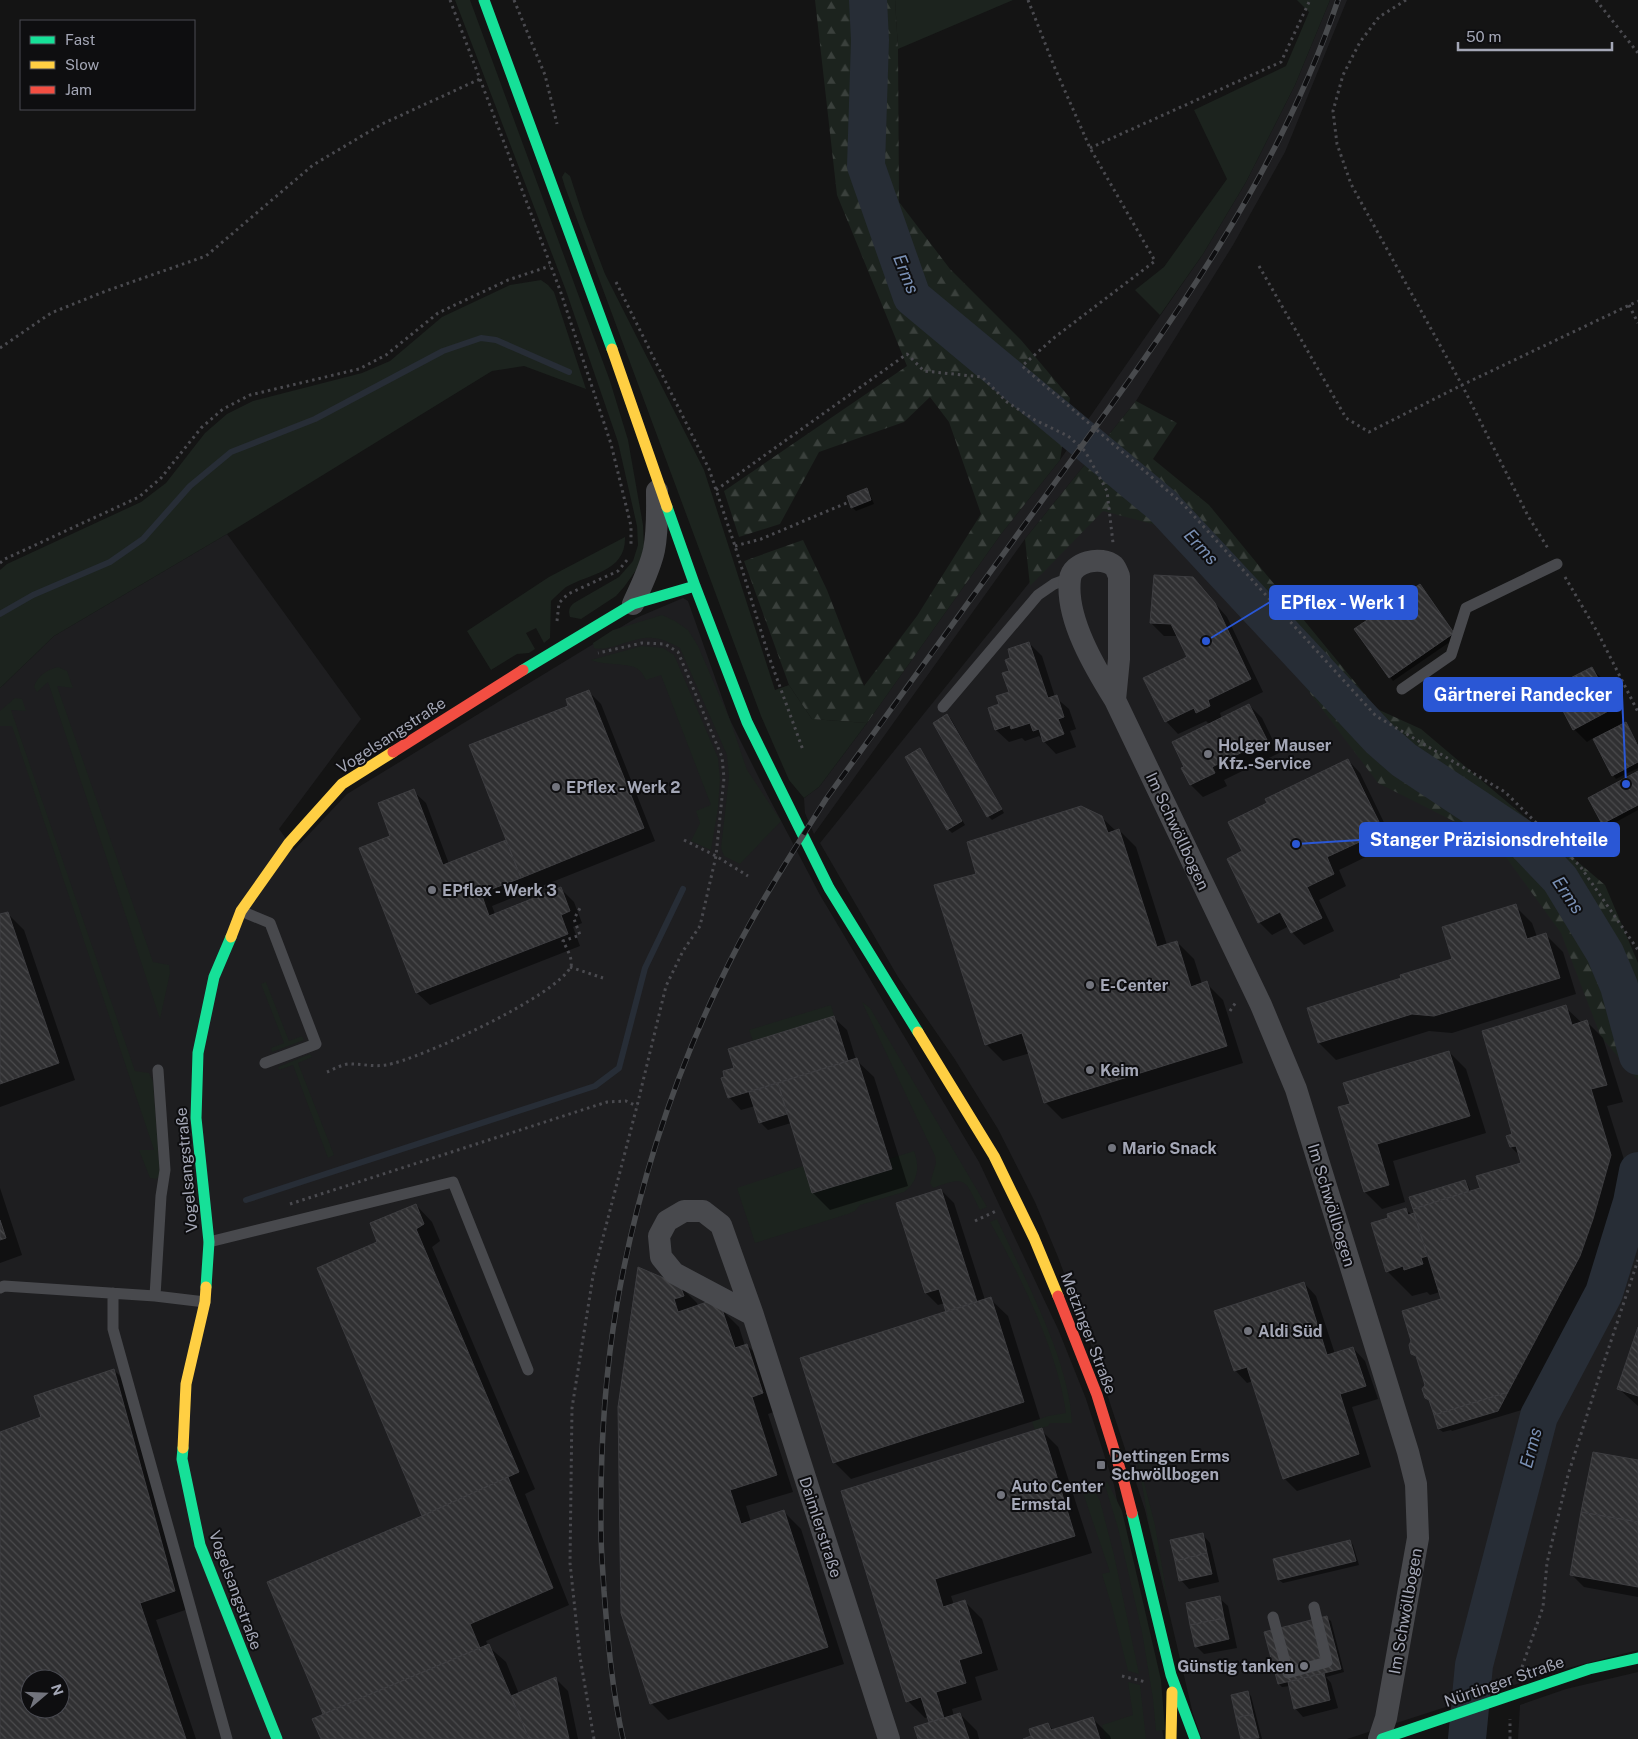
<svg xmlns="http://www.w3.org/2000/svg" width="1638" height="1739" font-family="'Public Sans',sans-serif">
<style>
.built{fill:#1e1e20;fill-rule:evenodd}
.green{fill:#1c231e}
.forest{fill:url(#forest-firs)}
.shadow{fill:#0007;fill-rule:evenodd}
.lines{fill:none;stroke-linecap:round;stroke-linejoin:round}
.stream{stroke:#272d36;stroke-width:6}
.river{stroke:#272d36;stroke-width:38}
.building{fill:url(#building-back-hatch);stroke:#3d3d40;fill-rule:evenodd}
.path{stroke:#4a4a4f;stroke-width:3;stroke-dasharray:2.5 4;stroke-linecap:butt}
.lane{stroke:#48494d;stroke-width:11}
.street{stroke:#48494d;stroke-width:22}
.fast{stroke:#16e098;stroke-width:11}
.slow{stroke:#ffcf43;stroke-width:11}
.jam{stroke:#f24e42;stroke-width:11}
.rail-casing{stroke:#484a4d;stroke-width:5.5}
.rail{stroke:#0e0e10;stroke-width:4;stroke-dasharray:11;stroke-linecap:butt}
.poi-dot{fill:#72747d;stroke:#0e0e10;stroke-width:2}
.labels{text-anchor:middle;stroke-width:4;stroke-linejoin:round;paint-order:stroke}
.street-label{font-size:16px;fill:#a4a7b6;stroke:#0e0e10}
.poi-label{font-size:16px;font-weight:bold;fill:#a4a7b6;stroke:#0e0e10;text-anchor:start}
.water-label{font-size:18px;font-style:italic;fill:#798fb3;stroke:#0e0e10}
.leader{fill:none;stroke:#2a57d5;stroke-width:2}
.callout-dot{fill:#2a57d5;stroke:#0e0e10;stroke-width:2}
.callout{fill:#2a57d5;stroke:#2a57d5;stroke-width:2}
.callout-label{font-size:18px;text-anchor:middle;font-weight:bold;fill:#fff}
</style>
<defs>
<pattern id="forest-firs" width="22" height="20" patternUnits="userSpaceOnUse" patternTransform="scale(1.25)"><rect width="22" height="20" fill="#1c231e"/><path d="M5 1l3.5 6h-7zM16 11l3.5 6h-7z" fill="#3a403c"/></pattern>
<pattern id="building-back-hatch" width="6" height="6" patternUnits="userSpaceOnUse" patternTransform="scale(1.25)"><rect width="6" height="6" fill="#303032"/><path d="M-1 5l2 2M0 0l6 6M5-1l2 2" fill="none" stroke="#4b4b4d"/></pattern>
</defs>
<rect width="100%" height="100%" fill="#141414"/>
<!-- built -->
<path class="built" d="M1330,0H1347L1285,152L1233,245L1136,401L1025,539L814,834L805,813L804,798L819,787L867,723L1001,534L1060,460L1203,254L1246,182L1295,85Z
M1102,507L1171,525L1494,838L1560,929L1638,1077V1650L1560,1670L1347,1739H1202L1193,1714L1145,1510L1091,1345L1058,1257L1035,1202L998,1129L954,1058L898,977L820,843L1037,573Z
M227,534L361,719L279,829L294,850L347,794L636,618L683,598L688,601L730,720L767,794L820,895L979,1162L1058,1329L1086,1399L1114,1485L1164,1739H0V688L54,636ZM30,1679H60V1709H30Z
M1638,1672V1739H1518L1520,1705L1566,1689Z"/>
<!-- green -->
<path class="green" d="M455,0H470L610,381L628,440L643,525L644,547L639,566L624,587L616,596L581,619L570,617C568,611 569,607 574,603L619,577L633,561L638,545L637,526L618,442L565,288Z
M895,0H1013L898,49Z
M1297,0H1330L1295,85L1246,182L1203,254L1160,315L1135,290L1164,267L1227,179L1194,110L1286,66L1309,12Z
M565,172L570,176L572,182L583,216L605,274L704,470L775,690L789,685L812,719L867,723L819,787L804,798L789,780L761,716L565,187L562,177Z
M541,280L548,285L554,292L586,389L524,366L492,371L227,534L54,636L0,688V570L7,564L141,502L166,483L205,433L227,414L253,401L362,373L390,361L442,317L510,285Z
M625,537C626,572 590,573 566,587C561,591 556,596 551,601L550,638L544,643L536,628L526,633L535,649L529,653L517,654L491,670L467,631L549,577Z
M662,615L675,621L688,630L698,646L730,720L747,770L781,821L740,864L724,856L721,848L729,777L727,755L680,648C668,641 654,635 639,639C627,641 605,652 594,648L593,643L613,630Z
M642,646L663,648L674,655L718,758L720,779L718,808L711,850L691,841L700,823L696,811L711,805L661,675L646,680C644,677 642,672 639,670C631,662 604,666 591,660Z
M58,667L67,671L73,688L57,686L153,962L169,965L170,973L160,1019L48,682L37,692L34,687C37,676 47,670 58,667Z
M15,698L22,699L26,711L11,710L135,1071L149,1073L153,1082L160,1175L156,1179L150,1178L139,1150H154L12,726H0V711Z
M266,982L289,1041L302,1036L304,1040L272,1052L271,1048L284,1043L261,984Z
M862,1002L870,1008L987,1207L980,1210C965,1180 967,1175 933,1188L930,1183L936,1163L935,1156Z
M831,1005L834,1016L753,1041L749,1030Z
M310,1054L312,1057L298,1063L334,1155L328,1158L293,1065L279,1070L278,1067Z
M914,1151C920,1167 918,1182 904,1192L860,1205L855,1211L848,1214L755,1243L737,1188L803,1166L812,1193L891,1169L889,1159Z
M997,1219C1024,1278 1069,1358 1072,1423H1050L1048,1426L1035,1430L1032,1422L1048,1416L1066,1413C1058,1352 1020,1275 990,1222Z
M1136,1451L1155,1525L1168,1602L1149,1525Z
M1107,1481L1122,1511L1161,1680L1165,1730L1156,1731L1153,1699L1142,1632L1118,1528L1105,1485Z
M1094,1489L1100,1501L1114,1555L1139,1674L1128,1671L1112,1607L1102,1574L1110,1572L1082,1490Z
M1128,1682L1140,1685L1146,1739H1106L1102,1725L1133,1715Z"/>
<!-- forest -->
<path class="forest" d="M815,0H895L898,49L899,202L950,269L1021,340L1070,398L1060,460L1001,534L867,723L812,719L789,685L744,561L803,540L827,590L864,686L917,616L981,514L949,422L930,397L904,422L819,452L780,524L739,537L724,491L907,366L837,195Z
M1136,401L1177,423L1153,459L1209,505L1377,709L1421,729L1605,885L1638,963V1080L1601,1037L1561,933L1495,842L1378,783L1301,681L1172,529L1103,511L1030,586L1025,539Z"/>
<!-- shadow -->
<path class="shadow" d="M866,490L870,494L874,504L856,511L852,507Z
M1419,585L1457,637L1393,681L1390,677Z
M1205,592L1227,617L1263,692L1220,713L1222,719L1249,705L1262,718L1279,753L1224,780L1227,786L1203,797L1191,785L1183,769L1210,725L1206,721L1178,734L1166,721L1189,657L1178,636H1164L1151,623Z
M1029,643L1042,656L1055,697L1069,709L1076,729L1070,731L1076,747L1056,754L1039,736L1025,741L1022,738L1009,742L996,730L989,709L1001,705L1010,692L1012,659Z
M1592,669L1605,681L1625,721L1624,722L1629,728L1638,744V768L1616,779L1613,775L1593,738L1587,742L1574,729Z
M588,691L601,704L655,841L492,906L495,914L561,889L574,902L582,923L573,927L580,946L430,1005L417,993L392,837L413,791L426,803L449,864L508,841L570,706Z
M947,716L951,719L1004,813L992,820L988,816Z
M920,749L923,753L965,825L952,833L948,829Z
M1348,760L1360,773L1392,839L1378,846L1380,850L1339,870L1346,886L1319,900L1334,931L1304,945L1292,932L1289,926L1272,935L1259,922L1244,852Z
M1638,773V810L1607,827L1603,823Z
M1101,817L1116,831L1119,830L1136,847L1167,945L1177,942L1194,959L1202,984L1206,983L1223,1000L1243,1063L1062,1119L1045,1102L1030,1053L1003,1061L986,1044L978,875Z
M1515,906L1532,923L1537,937L1546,935L1563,952L1576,994L1452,1033L1429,1031L1336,1060L1319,1043L1402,979L1453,960Z
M7,913L24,930L75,1080L0,1107V916Z
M1565,1007L1582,1023L1586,1021L1603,1038L1623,1102L1607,1106L1628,1172L1610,1237L1597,1273L1525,1409L1452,1431L1451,1430L1443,1432L1439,1429L1418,1358L1413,1353L1442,1300L1440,1292L1430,1295L1427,1292L1412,1296L1387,1271L1389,1219L1406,1210L1417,1218L1411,1198L1465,1181L1468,1185L1471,1192L1481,1189L1523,1164L1520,1156L1511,1147L1514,1135Z
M834,1018L847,1030L856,1060L874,1077L908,1186L830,1210L813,1193L791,1123L768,1130L760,1122L755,1106L741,1110L729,1097L735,1069Z
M1449,1052L1466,1069L1486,1133L1393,1161L1405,1202L1382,1209L1365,1192L1339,1108L1351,1104Z
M0,1188L22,1255L0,1263Z
M941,1190L954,1203L985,1300L990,1299L1008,1316L1040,1419L851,1479L834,1462L948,1312L945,1303L938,1305L926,1293Z
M416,1205L432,1222L440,1241L432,1247L535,1489L525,1494L569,1605L486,1641L488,1646L506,1662L519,1694L555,1678L568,1691L578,1739H322L325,1715L269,1582L424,1517L319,1269L379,1242Z
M1304,1283L1316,1296L1335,1354L1353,1348L1365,1361L1378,1399L1352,1407L1371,1467L1297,1491L1284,1478L1253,1381L1247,1383L1235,1370Z
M680,1286L697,1303L698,1307L722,1310L739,1327L745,1346L747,1345L764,1362L779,1410L768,1414L793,1492L746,1506L751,1522L784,1512L801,1529L844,1664L668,1720L651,1703L619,1407Z
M1638,1331V1406L1619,1389Z
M114,1370L131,1387L191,1608L156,1620L196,1739H0V1433L43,1418ZM30,1679H60V1709H30Z
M1041,1430L1058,1447L1092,1553L951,1596L954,1605L965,1602L982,1619L998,1670L975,1677L982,1700L952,1709L954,1716L960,1714L977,1731L979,1739H919L930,1723L928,1717L925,1718L908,1701L842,1492Z
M1638,1461V1597L1584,1587L1571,1574Z
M1202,1534L1210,1543L1219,1582L1189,1589L1181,1580Z
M1350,1541L1353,1545L1359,1565L1283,1583L1279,1580Z
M1219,1598L1228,1606L1237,1648L1204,1654L1196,1646Z
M1327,1618L1331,1621L1344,1672L1326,1677L1331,1683L1338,1708L1303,1717L1295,1708L1290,1686L1282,1687L1279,1684Z
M1247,1692L1251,1696L1262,1739H1243L1232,1696Z
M1093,1719L1110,1736L1111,1739H1027L1048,1724L1054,1731Z"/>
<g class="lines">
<!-- stream -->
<path class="stream" d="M0,614L33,595L110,562L143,539L190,486L231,452L315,419L443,351L481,338L496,340L569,372
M246,1200L595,1086L619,1068L645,968L683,889"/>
<!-- river -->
<path class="river" d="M868,0L870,40L866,166L912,297L1162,505L1380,739L1404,760L1520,837L1560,879L1605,953L1619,986L1638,1056
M1467,1739L1474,1665L1539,1416L1604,1293L1632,1202L1638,1171"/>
</g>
<!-- building -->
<path class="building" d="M867,488L871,500L851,508L847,496Z
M1154,575L1193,577L1215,603L1251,679L1208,700L1210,706L1196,713L1194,708L1165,722L1143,678L1187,657L1171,624L1150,623Z
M1420,584L1454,633L1389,678L1354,629Z
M1029,642L1048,698L1057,695L1064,717L1058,719L1064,734L1043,742L1039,729L1033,731L1030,723L1011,729L1010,725L995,730L988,708L999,704L996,696L1009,692L1002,673L1009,671L1005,660L1010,658L1008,649Z
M1592,667L1614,708L1573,730L1551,688Z
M589,690L644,828L521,878L469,745L568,706L566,699Z
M1249,704L1267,740L1212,767L1215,773L1190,785L1181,768L1184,767L1172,742Z
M947,714L1002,809L987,817L933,723Z
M1626,722L1638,746V762L1612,776L1593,739Z
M920,748L962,821L947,830L905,757Z
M1348,759L1381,826L1366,833L1368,838L1327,857L1334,874L1307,887L1322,918L1291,933L1280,912L1258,923L1227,859L1242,851L1228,822L1267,803L1265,799Z
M1638,771V805L1602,824L1588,798Z
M414,789L443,865L506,840L521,878L481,893L489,916L561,887L570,911L561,915L568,934L416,993L359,848L390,836L378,803Z
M1081,806L1102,816L1108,833L1119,829L1157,947L1177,941L1191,987L1207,981L1227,1046L1044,1103L1022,1033L985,1045L934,885L976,874L967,842Z
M1516,904L1527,939L1546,933L1560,978L1434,1016L1412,1014L1318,1043L1307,1008L1401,978L1400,975L1452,959L1442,927Z
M8,912L59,1063L0,1084V914Z
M1566,1005L1572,1025L1587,1020L1607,1085L1591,1089L1611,1155L1593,1219L1580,1256L1508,1392L1434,1415L1429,1400L1425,1398L1422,1389L1425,1385L1416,1356L1411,1354L1409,1345L1411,1341L1402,1311L1441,1299L1413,1209L1480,1188L1476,1176L1521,1163L1516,1146L1510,1147L1506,1136L1512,1134L1482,1031Z
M834,1016L848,1061L728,1098L721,1078L724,1077L723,1071L734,1068L728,1049Z
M1449,1051L1470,1116L1377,1144L1389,1185L1364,1192L1338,1107L1350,1104L1343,1083Z
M857,1058L892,1169L812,1193L778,1083Z
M778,1083L787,1114L759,1123L749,1092Z
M1465,1180L1469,1191L1413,1209L1409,1197Z
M941,1189L977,1302L946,1312L939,1289L925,1293L896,1203Z
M416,1204L424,1224L416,1229L519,1472L422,1516L317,1268L377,1242L370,1223Z
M1406,1208L1408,1215L1414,1213L1427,1256L1421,1258L1423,1264L1404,1270L1403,1266L1386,1272L1371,1223L1388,1218L1387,1214Z
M0,1220L6,1238L0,1240Z
M638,1267L680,1285L684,1296L674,1299L678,1312L710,1301L722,1309L735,1348L747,1344L763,1393L752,1397L777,1475L730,1490L741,1524L784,1510L828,1647L650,1704L621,1613L618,1407Z
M1304,1282L1327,1355L1353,1347L1366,1386L1340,1394L1359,1454L1283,1479L1247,1367L1234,1371L1214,1311Z
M991,1297L1024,1402L833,1463L800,1358Z
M1638,1327V1396L1617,1389Z
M114,1369L175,1591L140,1603L186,1739H0V1432L41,1417L34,1396ZM30,1679H60V1709H30Z
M1508,1392L1498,1411L1438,1429L1434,1415Z
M1042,1428L1075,1536L935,1579L943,1607L965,1600L982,1653L959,1660L966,1683L936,1692L944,1718L929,1722L921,1697L906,1702L841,1491Z
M1593,1452L1638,1460V1522L1581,1512Z
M508,1477L553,1588L470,1624L480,1648L323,1714L267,1582L422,1516Z
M1581,1512L1638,1522V1587L1570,1575Z
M1203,1533L1207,1553L1175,1561L1170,1540Z
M1350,1540L1356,1561L1278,1580L1273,1559Z
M1207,1553L1212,1574L1179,1581L1175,1561Z
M1220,1596L1224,1618L1190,1625L1186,1603Z
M1327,1616L1341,1669L1278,1684L1264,1632Z
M1224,1618L1229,1639L1195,1647L1190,1625Z
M489,1644L529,1739H321L312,1719Z
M1324,1673L1330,1700L1294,1709L1288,1682Z
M556,1677L569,1739H529L511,1696Z
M1248,1691L1253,1714L1236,1718L1231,1695Z
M960,1713L969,1739H918L914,1727Z
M1253,1714L1259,1738L1241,1739L1236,1718Z
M1093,1717L1100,1739H1023L1031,1736L1029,1729L1048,1723L1051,1730Z"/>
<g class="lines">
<!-- path -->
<path class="path" d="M450,0L560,290L611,444L631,526V546
M514,0L545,75L557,124
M1028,0L1054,66L1090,148L1155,261L1055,337L1022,366L1183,504L1376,716L1505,792L1580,866L1638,950
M1406,0L1379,17L1360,42L1343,75L1333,111L1337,144L1351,184L1462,385L1528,516L1549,550
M1596,0L1638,53
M1090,148L1281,62L1310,0
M1259,266L1346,418L1369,432L1462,385L1638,301
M616,282L709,469L735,546L768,654L803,750
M1629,305L1638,323
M0,348L51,313L106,291L206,256L313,165L382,124L480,79
M716,490L907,354L924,371L982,377L1007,402L1035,420L1068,436L1085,451L1107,491L1113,543
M735,546L761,539L849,502
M0,563L5,559L139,497L161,478L201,428L223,409L250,395L359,369L386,355L438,313L508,280L550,266
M1565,577L1598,633L1638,712
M557,621L559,603L568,594L618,571L628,559
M684,840L716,856L748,876
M570,967L603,978
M1230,1011L1236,1002
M327,1072C334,1069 344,1063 352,1064C363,1064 373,1067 386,1065C418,1060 559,995 571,966C573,959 566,947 563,941L580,935L574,919L580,908
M290,1204L607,1102L626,1101L637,1106
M975,1221L996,1211
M1522,1667L1543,1607L1547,1563L1568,1475L1600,1374L1638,1260
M1122,1676L1146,1682
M594,1739L580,1657L570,1563L572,1408L593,1276L637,1106L666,986L683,951L700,926L716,856L724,778L722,757L678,652L665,644L642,643L598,653
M1510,1739V1719"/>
<!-- lane -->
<path class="lane" d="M1402,689L1451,655L1466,608L1557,564
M943,707L1038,595L1054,584L1070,578
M241,911L270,923L316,1044L265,1063
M209,1242L453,1182L528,1370
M0,1288L4,1286L155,1296L205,1302
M113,1293V1329L227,1739
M155,1296L161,1196L165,1170L158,1070
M1273,1617L1288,1673L1327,1662L1314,1607"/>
<!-- street -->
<path class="street" d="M633,604C641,586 650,569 654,550C658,530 657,511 657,491
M1115,700L1119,659V576C1118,574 1116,568 1114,566C1101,555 1072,562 1070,579C1065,618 1095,668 1115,700L1261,1005L1296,1089L1408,1452L1416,1484L1418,1538L1386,1718L1379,1739
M753,1315L674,1273L661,1257L659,1236L667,1221L684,1211H703L721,1225L753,1315L889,1739"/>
<!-- fast -->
<path class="fast" d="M484,0L612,349
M667,507L695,586L747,722L829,888L918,1032
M523,670L633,604L695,586
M206,1287L209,1242L196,1118L198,1053L214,977L231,937
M183,1448L182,1459L200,1545L277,1739
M1132,1513L1171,1675L1195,1739
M1382,1739L1589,1669L1638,1658"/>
<!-- slow -->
<path class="slow" d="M612,349L667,507
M231,937L241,911L289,843L342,784L393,752
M918,1032L994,1156L1034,1238L1058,1296
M183,1448L186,1384L205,1302L206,1287
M1171,1739L1172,1692"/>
<!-- jam -->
<path class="jam" d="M393,752L523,670
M1058,1296L1097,1395L1124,1482L1132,1513"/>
<defs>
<path id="rail" d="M623,1739C612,1690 608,1641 604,1591C603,1572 601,1552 601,1532C600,1456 604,1379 617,1304C636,1194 671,1085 719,984C749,919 788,859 826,799C905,691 983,582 1062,473C1171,324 1278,177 1338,0"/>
</defs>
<!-- rail casing -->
<use href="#rail" class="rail-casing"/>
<!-- rail -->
<use href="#rail" class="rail"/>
</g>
<!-- markers -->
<g class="poi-dot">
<circle cx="1208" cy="754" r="5"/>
<circle cx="556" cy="787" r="5"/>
<circle cx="432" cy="890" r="5"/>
<circle cx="1090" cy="985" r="5"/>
<circle cx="1090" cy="1070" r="5"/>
<circle cx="1112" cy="1148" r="5"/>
<circle cx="1248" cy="1331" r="5"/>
<rect x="1096" y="1460" width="10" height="10" rx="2.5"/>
<circle cx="1001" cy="1495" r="5"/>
<circle cx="1304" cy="1666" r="5"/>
</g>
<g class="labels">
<!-- street labels -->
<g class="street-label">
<text transform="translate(391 735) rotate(-33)" y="6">Vogelsangstraße</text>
<text transform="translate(1178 831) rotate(65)" y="6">Im Schwöllbogen</text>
<text transform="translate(186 1170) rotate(-95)" y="6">Vogelsangstraße</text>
<text transform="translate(1332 1205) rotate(73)" y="6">Im Schwöllbogen</text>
<text transform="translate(1089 1333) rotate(69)" y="6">Metzinger Straße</text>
<text transform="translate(821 1527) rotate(72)" y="6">Daimlerstraße</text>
<text transform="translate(236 1590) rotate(70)" y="6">Vogelsangstraße</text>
<text transform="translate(1405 1611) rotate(-80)" y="6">Im Schwöllbogen</text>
<text transform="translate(1504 1681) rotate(-19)" y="6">Nürtinger Straße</text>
</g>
<!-- poi labels -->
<g class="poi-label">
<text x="1218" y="751">Holger Mauser<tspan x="1218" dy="18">Kfz.-Service</tspan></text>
<text x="566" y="793">EPflex - Werk 2</text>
<text x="442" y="896">EPflex - Werk 3</text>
<text x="1100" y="991">E-Center</text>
<text x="1100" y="1076">Keim</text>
<text x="1122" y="1154">Mario Snack</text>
<text x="1258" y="1337">Aldi Süd</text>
<text x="1111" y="1462">Dettingen Erms<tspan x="1111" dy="18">Schwöllbogen</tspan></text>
<text x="1011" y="1492">Auto Center<tspan x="1011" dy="18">Ermstal</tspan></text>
<text x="1294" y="1672" text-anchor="end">Günstig tanken</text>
</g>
<!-- water labels -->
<g class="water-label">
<text transform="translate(906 274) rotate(68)" y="6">Erms</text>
<text transform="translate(1201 547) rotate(47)" y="6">Erms</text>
<text transform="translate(1568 895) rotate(56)" y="6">Erms</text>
<text transform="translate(1531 1448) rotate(-75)" y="6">Erms</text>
</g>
</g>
<!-- callouts -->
<path class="leader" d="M1206 641L1270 602M1626 784L1622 695M1296 844L1360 840"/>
<g class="callout-dot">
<circle cx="1206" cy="641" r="5"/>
<circle cx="1626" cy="784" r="5"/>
<circle cx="1296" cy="844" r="5"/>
</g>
<g class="callout">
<rect x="1270" y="586" width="147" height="33" rx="5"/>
<rect x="1424" y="678" width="198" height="33" rx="5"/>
<rect x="1360" y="823" width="259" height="33" rx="5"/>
</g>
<g class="callout-label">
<text x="1343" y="609">EPflex - Werk 1</text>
<text x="1523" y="701">Gärtnerei Randecker</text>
<text x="1489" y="846">Stanger Präzisionsdrehteile</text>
</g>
<!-- legend -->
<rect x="20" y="20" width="175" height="90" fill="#0e0e10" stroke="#4a4b52"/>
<rect x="30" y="36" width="25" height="8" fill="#16e098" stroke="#4a4b52"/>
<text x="65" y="45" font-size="15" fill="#a4a7b6">Fast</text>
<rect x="30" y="61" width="25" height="8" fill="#ffcf43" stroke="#4a4b52"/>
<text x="65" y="70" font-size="15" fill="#a4a7b6">Slow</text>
<rect x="30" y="86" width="25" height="8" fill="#f24e42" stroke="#4a4b52"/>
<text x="65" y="95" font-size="15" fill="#a4a7b6">Jam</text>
<!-- north arrow -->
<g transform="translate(45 1694) rotate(71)"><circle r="24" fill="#0e0e10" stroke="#4a4b52"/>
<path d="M0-4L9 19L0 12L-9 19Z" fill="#72747d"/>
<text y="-8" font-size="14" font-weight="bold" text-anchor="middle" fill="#a4a7b6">N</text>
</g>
<!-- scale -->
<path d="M1458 42v8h154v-8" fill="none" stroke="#a4a7b6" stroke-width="2.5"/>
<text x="1466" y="42" font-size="15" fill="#a4a7b6" stroke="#0e0e10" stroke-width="4" paint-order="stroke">50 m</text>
</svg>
